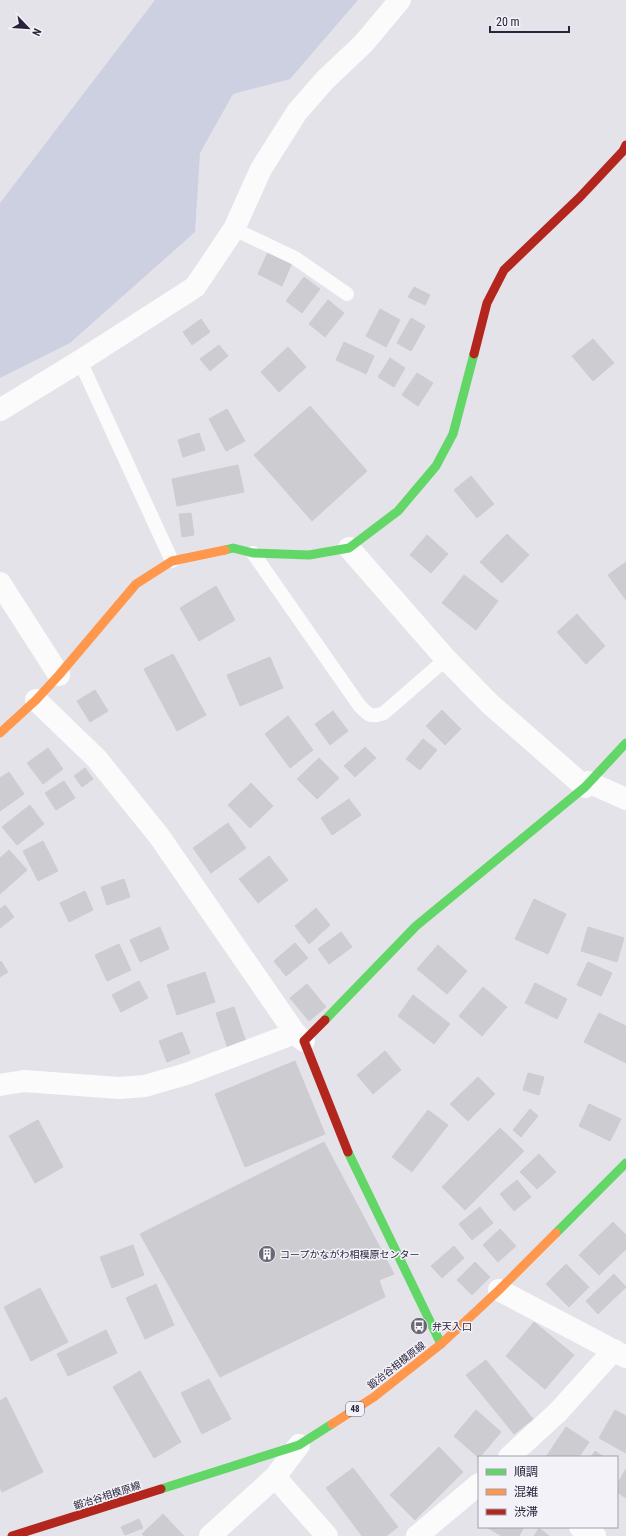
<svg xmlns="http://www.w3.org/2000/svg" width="626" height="1536" font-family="'Roboto Condensed','Noto Sans JP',sans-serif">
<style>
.green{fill:#cdd0e1}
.building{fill:#cdccd1;stroke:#cdccd2}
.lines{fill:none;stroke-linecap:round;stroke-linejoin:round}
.lane{stroke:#fbfbfc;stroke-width:14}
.street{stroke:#fbfbfc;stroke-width:22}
.fast{stroke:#63d668;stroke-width:9}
.slow{stroke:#ff974d;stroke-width:9}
.jam{stroke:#b3261e;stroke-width:9}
.labels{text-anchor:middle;stroke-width:3;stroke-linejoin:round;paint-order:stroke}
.shield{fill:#f2f2f8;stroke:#666174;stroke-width:1}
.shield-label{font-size:9px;font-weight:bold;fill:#2a233b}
.poi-label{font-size:10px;fill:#2a233b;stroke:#f2f2f8;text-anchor:start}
.street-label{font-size:10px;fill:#2a233b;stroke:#f2f2f8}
</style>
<rect width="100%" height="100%" fill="#e4e3e9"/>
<!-- green -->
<path class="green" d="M155,0H358L290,79L233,94L200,153L195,232L70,343L0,378V203Z"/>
<!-- building -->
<path class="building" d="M268,252L292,263L282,286L258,274Z
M304,277L320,289L302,313L286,301Z
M414,287L430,295L425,305L408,297Z
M328,300L344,313L325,337L309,324Z
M380,309L400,320L386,347L366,336Z
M411,318L425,326L411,351L397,343Z
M201,319L210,332L192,345L183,332Z
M593,339L614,363L593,381L572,356Z
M344,342L374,356L366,374L336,360Z
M219,345L228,356L210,371L200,359Z
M288,347L306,367L279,392L261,372Z
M390,358L405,368L394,387L378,377Z
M417,373L433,383L418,406L402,395Z
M310,406L367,471L312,521L254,455Z
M227,409L245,441L226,451L209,419Z
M199,433L205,450L183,457L178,440Z
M238,465L244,492L177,506L172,479Z
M471,476L494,504L477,518L454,490Z
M191,513L194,535L182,537L179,514Z
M507,534L529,555L502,583L480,562Z
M427,535L448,554L431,573L410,555Z
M626,562V600L608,575Z
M464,575L498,601L476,630L442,603Z
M216,586L235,620L199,641L180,608Z
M577,614L605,646L586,664L557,632Z
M173,654L206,715L177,731L144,669Z
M270,657L283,688L240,706L227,675Z
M95,690L108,711L90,722L77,701Z
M442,710L461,729L445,745L426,726Z
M333,711L348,731L330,745L315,724Z
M288,716L313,750L290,768L265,734Z
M423,739L437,750L420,770L406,759Z
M365,747L376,758L355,777L344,766Z
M48,748L63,769L43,784L27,763Z
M319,758L339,778L317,799L297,779Z
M85,768L93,779L82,787L74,776Z
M9,772L24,794L0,811V778Z
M64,781L75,798L56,810L45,793Z
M251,783L273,806L250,828L228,805Z
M349,799L361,815L332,835L321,818Z
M30,805L44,824L17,845L2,827Z
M228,823L246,848L211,873L193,848Z
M43,841L58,871L38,881L23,851Z
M9,850L27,870L0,894V858Z
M269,856L288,880L258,903L239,879Z
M124,879L130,897L107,905L101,887Z
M85,891L93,910L69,922L60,903Z
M534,899L566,914L548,954L515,939Z
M5,905L14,917L0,928V909Z
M316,908L330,925L309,944L295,926Z
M160,927L169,949L140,962L130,940Z
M588,927L624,938L617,962L581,951Z
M341,932L352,947L329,964L318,949Z
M295,943L308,958L286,976L274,961Z
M119,944L131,970L107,981L95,955Z
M438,945L467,971L447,994L417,969Z
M1,961L8,972L0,977V962Z
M588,962L612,973L601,996L577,985Z
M205,972L215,1002L177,1015L167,985Z
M139,981L148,998L121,1012L112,995Z
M535,983L567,999L557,1019L525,1003Z
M307,984L326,1007L309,1021L290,998Z
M483,987L507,1007L482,1036L459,1016Z
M413,995L450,1024L434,1044L398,1016Z
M234,1007L246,1042L228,1049L216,1013Z
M599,1013L626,1026V1063L584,1042Z
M182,1032L190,1053L167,1062L159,1041Z
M385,1051L401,1070L373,1094L357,1075Z
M295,1061L325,1134L245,1167L215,1094Z
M528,1073L544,1077L539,1095L523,1090Z
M478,1077L495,1094L468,1121L450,1104Z
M589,1104L621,1119L610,1141L579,1126Z
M530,1109L538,1116L521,1137L513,1130Z
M428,1110L448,1125L412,1172L392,1157Z
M38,1120L63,1167L35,1183L9,1136Z
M500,1128L524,1151L465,1210L442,1187Z
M324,1142L394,1274L379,1280L385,1297L220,1377L140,1234Z
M539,1154L556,1172L537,1189L520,1172Z
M517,1180L531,1197L514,1211L500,1194Z
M480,1207L493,1223L472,1240L459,1224Z
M613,1222L626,1235V1249L599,1275L579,1255Z
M500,1229L516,1246L498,1262L483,1245Z
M133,1245L144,1275L112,1288L100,1257Z
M454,1246L464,1258L442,1278L431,1266Z
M475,1262L490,1277L472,1295L457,1280Z
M566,1264L589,1287L569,1307L546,1284Z
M614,1274L626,1287L598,1314L586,1301Z
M156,1284L174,1325L145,1339L126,1298Z
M40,1288L68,1342L31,1361L4,1307Z
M534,1322L574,1355L545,1389L506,1356Z
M106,1330L117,1353L68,1376L57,1354Z
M486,1360L533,1419L514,1434L466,1375Z
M140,1371L181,1442L154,1458L113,1387Z
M209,1379L231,1419L202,1434L181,1393Z
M6,1397L43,1472L2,1492L0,1487V1401Z
M476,1410L501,1432L479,1458L454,1436Z
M615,1410L626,1416V1453L599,1438Z
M566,1427L589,1442L579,1457H546Z
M439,1447L463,1472L415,1520L390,1495Z
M595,1451L604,1457H591Z
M353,1468L398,1527L386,1536H362L326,1488Z
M626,1469V1498L617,1492V1484Z
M163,1514L184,1536H144L142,1534Z
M139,1519L143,1528L125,1535L121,1527Z
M486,1527H524L519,1536H502Z
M539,1528L549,1536H534Z"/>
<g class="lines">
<!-- lane -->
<path class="lane" d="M234,229L295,258L347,294
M80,361L172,561
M253,553L359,705C368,715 371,718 384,713L446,659"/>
<!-- street -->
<path class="street" d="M0,410L80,361L195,287L234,229L261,169L297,112L325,80L364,43L400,0
M349,548L446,659L490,704L585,787
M0,583L59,675
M36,700L97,759L159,836L295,1033L304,1041
M588,782L626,799
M0,1085L24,1081L119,1088L145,1086L186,1074L295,1033
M499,1290L626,1357
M509,1457L558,1412L614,1350
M275,1477L327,1536
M580,1527L595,1536
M210,1536L275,1477L299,1445
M417,1536L479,1484"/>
<!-- fast -->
<path class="fast" d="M225,550L233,548L253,553L309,555L349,548L398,511L436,466L453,434L474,354
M325,1020L416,926L585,787L626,743
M348,1152L441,1344
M556,1233L626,1163
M161,1489L299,1445L332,1424"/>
<!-- slow -->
<path class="slow" d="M0,733L36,700L59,675L136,584L172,561L225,550
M332,1424L374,1397L441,1344L499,1290L556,1233"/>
<!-- jam -->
<path class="jam" d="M474,354L487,303L504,270L580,197L623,151L626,145
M325,1020L304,1041L348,1152
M12,1536L161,1489"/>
</g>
<!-- icons -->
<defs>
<symbol id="building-disc" viewBox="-11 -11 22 22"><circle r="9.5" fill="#6b6678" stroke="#f2f2f8"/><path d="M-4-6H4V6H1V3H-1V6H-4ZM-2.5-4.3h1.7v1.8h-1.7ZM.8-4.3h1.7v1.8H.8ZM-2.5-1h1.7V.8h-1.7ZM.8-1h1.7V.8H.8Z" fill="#fff"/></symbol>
<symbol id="bus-disc" viewBox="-11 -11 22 22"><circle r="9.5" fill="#6b6678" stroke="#f2f2f8"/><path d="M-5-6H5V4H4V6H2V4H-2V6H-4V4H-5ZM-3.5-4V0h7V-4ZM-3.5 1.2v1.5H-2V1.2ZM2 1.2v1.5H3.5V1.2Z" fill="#fff"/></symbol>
</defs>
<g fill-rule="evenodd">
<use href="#building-disc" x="257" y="1244" width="20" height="20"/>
<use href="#bus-disc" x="409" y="1316" width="20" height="20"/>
</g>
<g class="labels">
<!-- shield labels -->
<rect class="shield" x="346" y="1402" width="18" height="14" rx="3"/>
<g class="shield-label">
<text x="355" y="1412">48</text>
</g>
<!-- poi labels -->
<g class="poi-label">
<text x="280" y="1258">コープかながわ相模原センター</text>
<text x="432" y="1330">弁天入口</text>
</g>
<!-- street labels -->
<g class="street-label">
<text transform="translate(396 1365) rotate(-38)" y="4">鍛冶谷相模原線</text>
<text transform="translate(107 1495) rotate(-18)" y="4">鍛冶谷相模原線</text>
</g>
</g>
<!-- legend -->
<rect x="478" y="1456" width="140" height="72" fill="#f2f2f8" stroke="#a29fac"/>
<rect x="486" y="1469" width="20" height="6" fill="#63d668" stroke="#a29fac"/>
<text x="514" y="1476" font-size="12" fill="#2a233b">順調</text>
<rect x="486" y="1489" width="20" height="6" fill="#ff974d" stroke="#a29fac"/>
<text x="514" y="1496" font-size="12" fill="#2a233b">混雑</text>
<rect x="486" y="1509" width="20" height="6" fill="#b3261e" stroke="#a29fac"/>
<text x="514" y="1516" font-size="12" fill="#2a233b">渋滞</text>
<!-- north arrow -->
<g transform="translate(28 28) rotate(115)" stroke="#f2f2f8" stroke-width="3" paint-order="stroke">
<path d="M0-3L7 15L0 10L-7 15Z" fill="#2a233b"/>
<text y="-6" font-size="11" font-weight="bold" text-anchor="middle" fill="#2a233b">N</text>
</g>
<!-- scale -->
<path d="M490 26v6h79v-6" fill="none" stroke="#2a233b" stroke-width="2"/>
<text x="496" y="26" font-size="12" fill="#2a233b" stroke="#f2f2f8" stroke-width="3" paint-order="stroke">20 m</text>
</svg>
